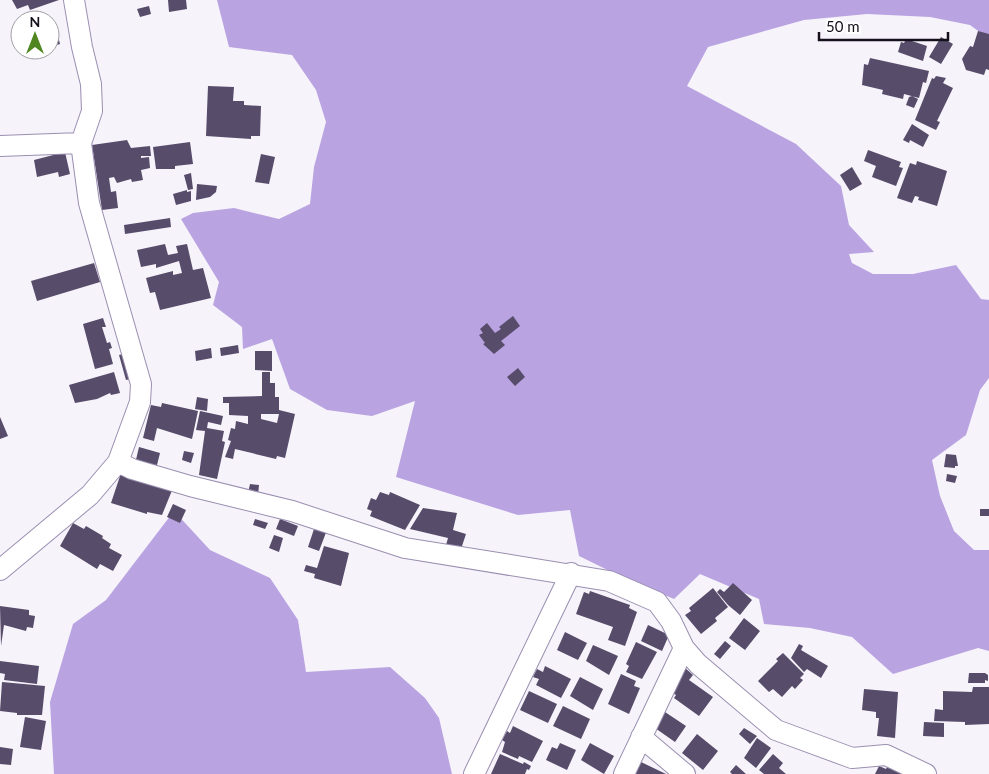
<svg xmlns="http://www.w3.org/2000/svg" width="989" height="774" font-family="Lato,sans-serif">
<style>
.forest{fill:#b9a3e1}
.building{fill:#574c6a;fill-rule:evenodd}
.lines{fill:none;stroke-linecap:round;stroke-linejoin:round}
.minor-casing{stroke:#9a8fb0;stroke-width:22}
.minor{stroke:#fff;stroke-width:20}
</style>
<rect width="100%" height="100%" fill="#f6f3fb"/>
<!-- forest -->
<path class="forest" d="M217,0H989V39L970,25L930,17L867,14L804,20L708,47L687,86L796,144L841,186L849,225L874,252L849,254L852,263L873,274H913L956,265L981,299L989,300V378L980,390L966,435L932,460L940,496L954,531L974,550H989V651L978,648L893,674L852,637L810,628L764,624L759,599L700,574L674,599L624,578L579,556L570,510L518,515L396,477L415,401L372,416L327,410L290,389L272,339L243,349L242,327L213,305L219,282L181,219L193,213L234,208L279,219L310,204L314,167L326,122L316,90L292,55L229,47Z
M174,511L210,550L270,578L298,620L306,672L390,667L425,698L439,718L452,774H54L50,702L73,624L106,600Z"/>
<!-- building -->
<path class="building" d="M12,0H59L30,10L28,5L17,9Z
M168,0H186L187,9L169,12Z
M149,6L151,14L140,17L137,9Z
M978,31L989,34V70L986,69L984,75L966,70L962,59L970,46L973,47Z
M57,32L60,44L50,47V34Z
M941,37L953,44L941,64L929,57Z
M906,39L927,46L923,61L898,52L901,42L904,43Z
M870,58L929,71L926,83L923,82L919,98L904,94L903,99L882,94L883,90L862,85L864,64L868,65Z
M936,76L946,78L943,83L953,88L937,121L940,122L936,130L915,120L932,78L934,79Z
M208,86L234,87L233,101H244V105L261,106L260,136H251V139L206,136Z
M912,96L918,99L914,108L906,105L909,97Z
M912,124L929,135L923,147L910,140L909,143L903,140Z
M127,140L131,148L150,146L151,156H141V158L149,157L150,168L141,170L143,180L132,182L131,179L117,183L114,177L109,178L111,192L116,191L118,208L102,210L92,145Z
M190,142L193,164L175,166V169H156L153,147Z
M868,150L901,162L899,167L903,168L896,186L872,177L876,166L864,161Z
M65,152L70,174L59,177L58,172L37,177L34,160Z
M261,154L275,157L269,184L255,182Z
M917,161L947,171L937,206L918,200L919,197L915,196L912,203L897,198L910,163L916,165Z
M852,167L862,184L850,191L840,175Z
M191,173L193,189L188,190L184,175Z
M197,184L217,186L216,192L210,197L196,200Z
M187,190V192L191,191V201L176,205L173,194Z
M170,218L171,227L125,234L124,225Z
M165,244L168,255L178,253L176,246L187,244L193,270L203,268L211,298L160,310L155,292L150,293L146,278L173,271V275L182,273L179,261L156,268V264L141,267L137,250Z
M94,263L100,282L37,301L31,281Z
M513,316L520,326L501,341L505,345L494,354L483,344L485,343L479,335L483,333L480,329L487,323L495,333L501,329L499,327Z
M103,318L106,327H102L107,343L110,342L112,348L109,349L113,364L95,369L83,324Z
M238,345L239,353L221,356L220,348Z
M211,348L212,358L196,361L195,351Z
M255,351H272V371L255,370Z
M123,354L130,379L126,380L119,355Z
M518,368L525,377L515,386L507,377Z
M114,372L120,393L111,395L110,393L97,399L75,403L69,385Z
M262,372H270V383H275V397H279V410L295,414L285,458L277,456L276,459L235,449L233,459L225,457L231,441L228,440L231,428L235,429L236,421L248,424V416L229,415V403H223V397L262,396ZM261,414H279L277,423L261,419Z
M197,397L208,399L207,411L195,409Z
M162,403L198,411L192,439L157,428L154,441L143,438L151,405L161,407Z
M200,411L223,416L221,425L208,422L207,428L224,431L222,441L225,442L217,479L199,475L205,431L196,430Z
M0,417L8,436L0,439Z
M139,447L160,453L156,469L135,464Z
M184,451L194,453L191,463L182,460Z
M946,454L956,455L958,466H955V468L944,467Z
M121,473L173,488L162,515L147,512V514L111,503Z
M947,474L957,476L955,483L946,481Z
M250,484L259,485L258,495L248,493Z
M380,492L389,495L390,492L420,505L405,530L370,516L372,511L367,509L371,498L376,500Z
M173,504L186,510L180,523L167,517Z
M423,508L457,513L453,530L466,534L461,549L446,545L448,538L410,529Z
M980,509H989V516H980Z
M255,519L268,523L265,529L253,525Z
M280,519L298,526L294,536L276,529Z
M73,523L84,529L86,526L103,536L102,538L111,544L109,548L122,555L113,571L100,564L97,569L60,546Z
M315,526L327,530L319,551L308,547Z
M274,535L283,538L279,552L269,548Z
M324,546L349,553L341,586L314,578L315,574L304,571L306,565L317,568Z
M733,583L752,600L740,615L728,605L717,592L720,589L724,592Z
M713,588L728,607L715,618L717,621L701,634L685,615L691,611L689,608Z
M590,591L630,605L629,608L637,612L625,646L608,640L613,627L576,614L584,592L589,594Z
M0,606L29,610V615L35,616L33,628L27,627L26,631L4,625L1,646Z
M744,618L760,631L745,650L729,638Z
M648,625L669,635L662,651L641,641Z
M565,632L587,643L578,660L557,650Z
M725,641L731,646L720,659L714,654Z
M636,642L657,652L642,679L626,672L629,666L626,664Z
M799,644L803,646L801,650L828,666L821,678L807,669L804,672L791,658Z
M593,645L618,656L609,675L586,661Z
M783,653L804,674L800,678L803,680L795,689L792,686L782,697L773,689L769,692L758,681L778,661L776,659Z
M0,661L39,666L37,684L4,680L5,674L0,673Z
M545,666L571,679L561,698L536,685L539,679L533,677L537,669L543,672Z
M684,667L693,675L689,680L713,697L699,716L674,698L676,695L670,691Z
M969,673H985L988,675V681L985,680V683H968Z
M621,674L636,681L634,686L640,688L629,714L608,704Z
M580,677L603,689L593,710L570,696Z
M2,682L45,686L42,715H17V713L0,711Z
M973,687H989V724L965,725V722L934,721L935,709L943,710V691L972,692Z
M864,689L898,692L895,738L877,736L879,718H876V712L862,710Z
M529,691L557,704L548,723L520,710Z
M563,706L590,719L581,739L553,726Z
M665,712L686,726L675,742L655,728Z
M25,717L46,721L41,750L20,747Z
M924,722L944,723V737L923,736Z
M513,726L543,741L532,762L519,756L518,759L502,752L505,742L502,740L507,731L510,733Z
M744,728L757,736L750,744L739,734Z
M697,734L718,751L703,770L682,753Z
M757,738L771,748L756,768L744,758Z
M560,743L576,750L567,770L546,760L552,747L557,749Z
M590,743L614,756L604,774L581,760Z
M0,747L13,749L11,765L0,764Z
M500,754L523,764L524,762L531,766L529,770L527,769L525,774H491Z
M773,754L783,763L779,768L786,774H764L759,770Z
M641,762L666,774H630Z
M736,765L746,774H732L730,772Z
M879,766L886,769L887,767L903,774H875Z"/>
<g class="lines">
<defs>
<path id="minor" d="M0,146L81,143
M118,462L132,469L190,486L292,511L405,548L609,581L657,602L671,621L684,648L698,664L776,730L852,758L886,755L926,774
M0,570L90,495L118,462L140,402L141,384L89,203L81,143L92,111L91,84L82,47L74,0
M641,737L685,774
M474,774L571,573
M624,774L684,648"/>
</defs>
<!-- minor casing -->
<use href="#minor" class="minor-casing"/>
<!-- minor -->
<use href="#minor" class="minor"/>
</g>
<!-- north arrow -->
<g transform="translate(35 35)"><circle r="24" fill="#ffffff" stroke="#a19fa4"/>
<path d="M0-4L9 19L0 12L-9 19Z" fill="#4f861f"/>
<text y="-8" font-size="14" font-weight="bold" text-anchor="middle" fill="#15101c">N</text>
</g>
<!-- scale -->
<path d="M819 32v8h129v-8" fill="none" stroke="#15101c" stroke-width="2.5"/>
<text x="826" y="32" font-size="15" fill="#15101c" stroke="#ffffff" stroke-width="4" paint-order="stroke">50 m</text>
</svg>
